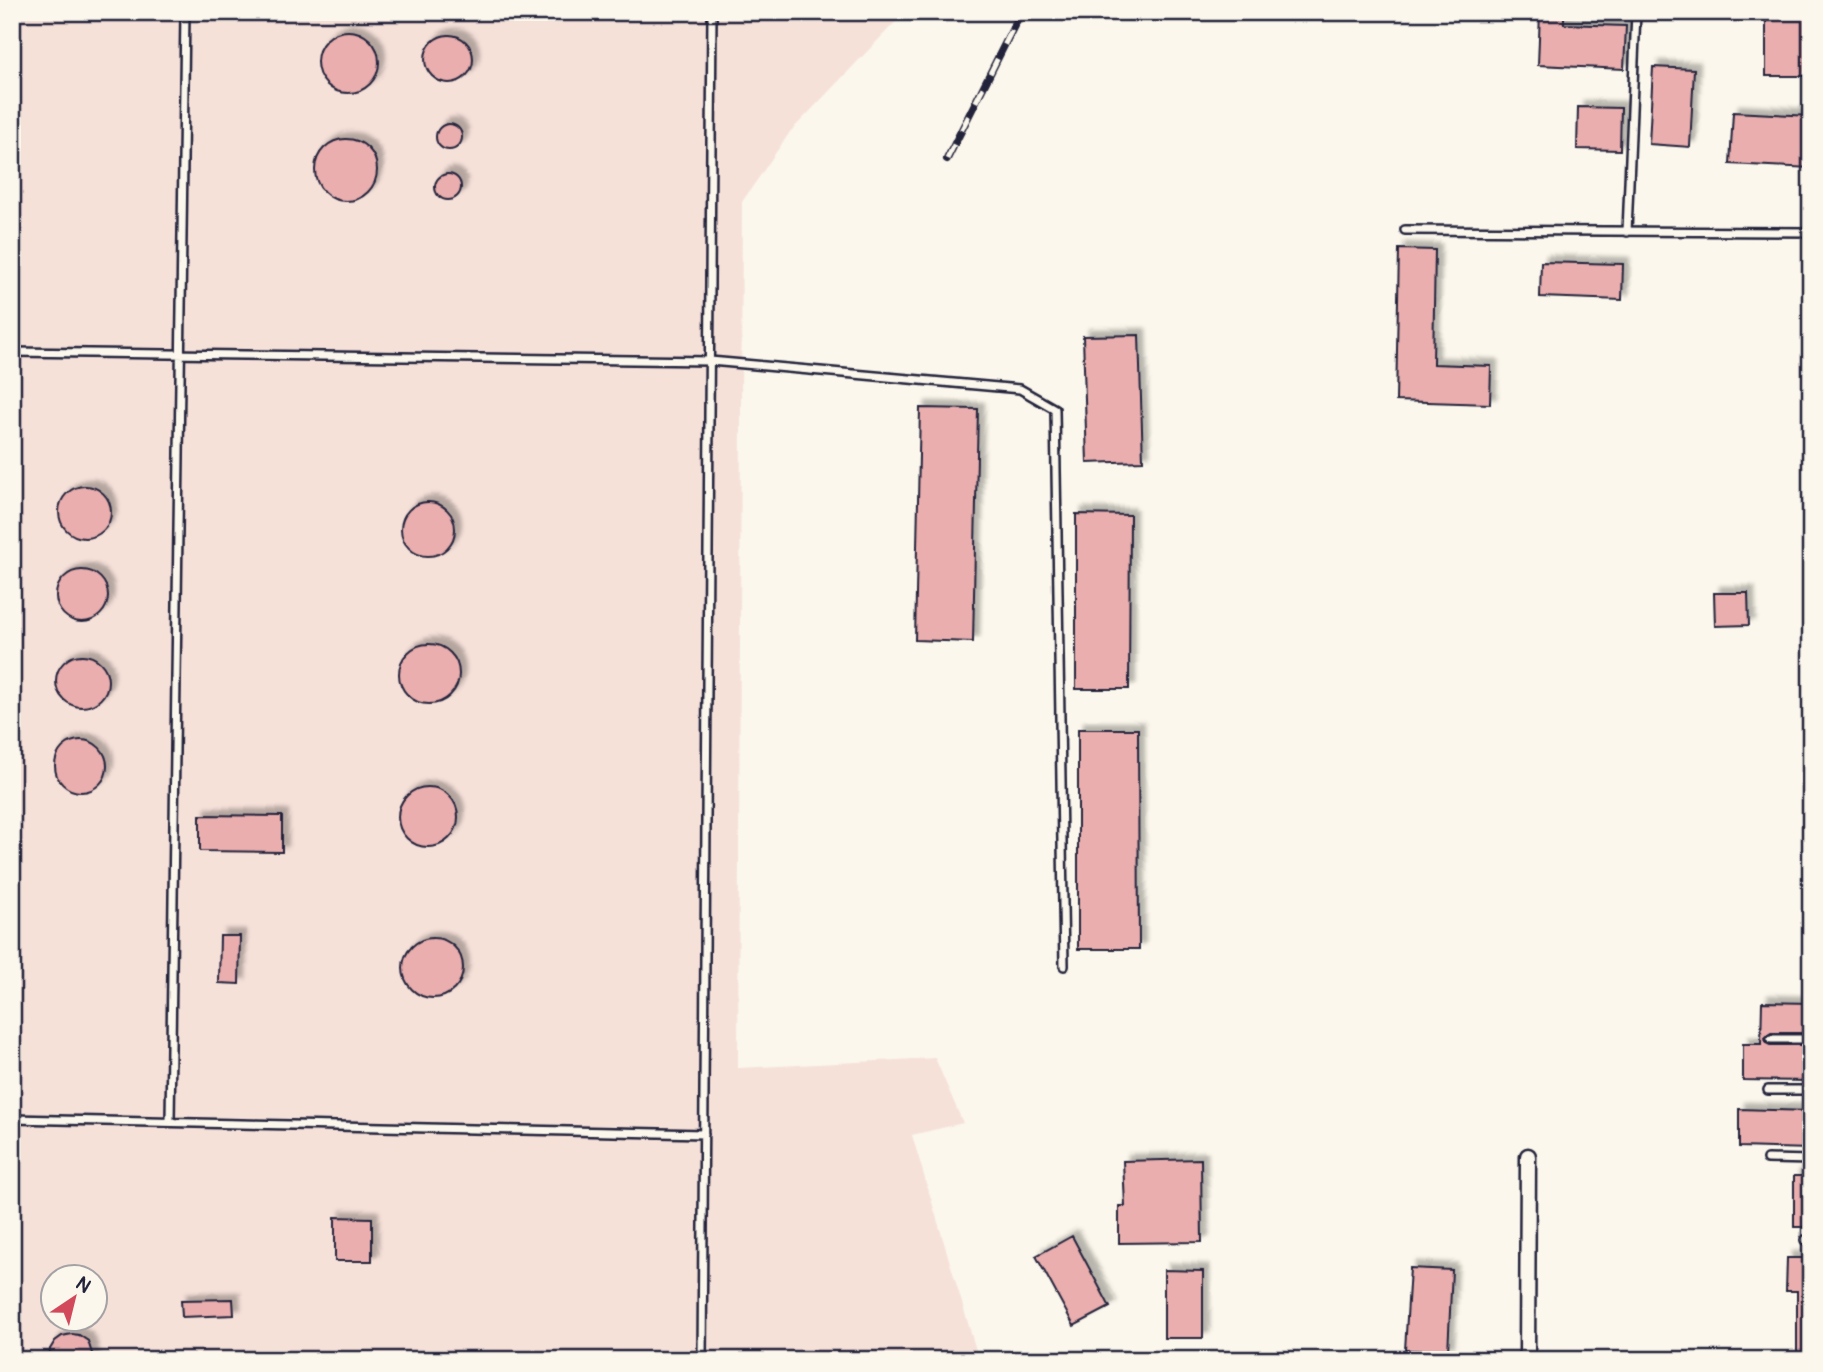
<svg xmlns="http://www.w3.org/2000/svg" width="1823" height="1372" font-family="Pangolin,sans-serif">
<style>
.built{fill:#f6e1d9;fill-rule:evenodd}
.building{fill:#e9aead;stroke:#22223b;stroke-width:2;filter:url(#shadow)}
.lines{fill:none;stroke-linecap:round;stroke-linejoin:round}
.service-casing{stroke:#22223b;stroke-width:12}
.minor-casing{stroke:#22223b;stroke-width:19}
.service{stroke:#fbf7ec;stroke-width:7}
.minor{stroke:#fbf7ec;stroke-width:14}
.rail-casing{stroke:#22223b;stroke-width:8}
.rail{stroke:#fbf7ec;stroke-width:5;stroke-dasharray:16;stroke-linecap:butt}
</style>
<defs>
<filter id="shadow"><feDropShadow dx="6" dy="-6" stdDeviation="2" flood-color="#0004"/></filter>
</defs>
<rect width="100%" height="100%" fill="#fbf7ec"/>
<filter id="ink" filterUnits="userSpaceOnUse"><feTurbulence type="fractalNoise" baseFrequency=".0143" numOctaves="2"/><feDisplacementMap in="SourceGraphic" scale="14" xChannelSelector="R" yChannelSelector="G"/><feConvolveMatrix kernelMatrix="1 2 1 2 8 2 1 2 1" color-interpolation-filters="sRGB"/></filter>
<g filter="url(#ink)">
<!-- built -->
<path class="built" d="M12,12H905L790,132L742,202L738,1068L935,1058L963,1123L912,1135L979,1360H12ZM52,1278H94V1320H52Z"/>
<!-- building -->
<path class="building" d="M1540,12H1564V24L1626,26L1624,69L1538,65Z
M1766,12H1807L1806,76H1766Z
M317 62a31 31 0 1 1 62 0a31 31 0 1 1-62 0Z
M425 59a24 24 0 1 1 48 0a24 24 0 1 1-48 0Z
M1653,67L1694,69L1690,147L1649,144Z
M1578,107L1621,108L1620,150L1577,149Z
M1733,112L1811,116V168L1730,164Z
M436 137a13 13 0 1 1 26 0a13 13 0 1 1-26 0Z
M315 170a31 31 0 1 1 62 0a31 31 0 1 1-62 0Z
M435 187a13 13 0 1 1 26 0a13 13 0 1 1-26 0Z
M1399,249L1435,250L1433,364L1491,366L1490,404L1396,401Z
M1541,262L1623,264L1622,300L1540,297Z
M1139,335L1143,461L1087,463L1083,336Z
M920,408L978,409L973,642L915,640Z
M59 512a26 26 0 1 1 52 0a26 26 0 1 1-52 0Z
M401 529a27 27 0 1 1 54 0a27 27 0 1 1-54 0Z
M1076,514L1130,515L1129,689H1076Z
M56 596a26 26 0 1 1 52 0a26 26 0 1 1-52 0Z
M1714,593H1748L1749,625L1715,626Z
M399 674a30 30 0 1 1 60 0a30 30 0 1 1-60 0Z
M56 681a26 26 0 1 1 52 0a26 26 0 1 1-52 0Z
M1078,729H1138L1139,949H1078Z
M55 766a26 26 0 1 1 52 0a26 26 0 1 1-52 0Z
M398 817a30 30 0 1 1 60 0a30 30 0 1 1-60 0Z
M200,815L282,816V852L200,851Z
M220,936H240L239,984L219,983Z
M403 968a30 30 0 1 1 60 0a30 30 0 1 1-60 0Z
M1762,1002L1811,1003V1033H1771L1765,1038L1766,1043L1770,1045H1811V1081L1743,1080V1044H1761Z
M1739,1109L1811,1111V1149L1739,1147Z
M1201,1159L1202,1242L1119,1243V1206H1125L1123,1161Z
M1794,1176H1811V1227H1794Z
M335,1217L372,1218V1261H335Z
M1072,1236L1110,1307L1074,1326L1036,1256Z
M1787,1258H1811V1360H1797V1291H1786Z
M1410,1268L1452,1270L1448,1352L1405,1350Z
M1164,1270L1203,1271V1338H1164Z
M233,1299L234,1315L182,1317L181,1300Z
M72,1334L79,1335L88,1341L94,1360H49L50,1349L55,1341L62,1336Z"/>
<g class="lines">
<defs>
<path id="service" d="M1405,230L1811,232
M1627,232L1636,12
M12,352L710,361L1020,389L1055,409L1064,966
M1771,1039H1811
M1768,1090H1811
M12,1119L704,1134
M170,1121L185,12
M1767,1159L1811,1160
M1805,1240H1811
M702,1360L712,12"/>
<path id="minor" d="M1527,1360L1528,1156"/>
</defs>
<!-- service casing -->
<use href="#service" class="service-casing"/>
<!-- minor casing -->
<use href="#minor" class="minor-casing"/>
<!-- service -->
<use href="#service" class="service"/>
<!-- minor -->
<use href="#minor" class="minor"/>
<defs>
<path id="rail" d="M947,159L1021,12"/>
</defs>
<!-- rail casing -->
<use href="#rail" class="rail-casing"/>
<!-- rail -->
<use href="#rail" class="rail"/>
</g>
</g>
<!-- margin -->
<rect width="1823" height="1372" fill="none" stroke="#fbf7ec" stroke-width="42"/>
<rect x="21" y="21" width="1781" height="1330" fill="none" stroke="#22223b" stroke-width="2.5" filter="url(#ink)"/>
<!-- north arrow -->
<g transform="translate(74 1298) rotate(35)"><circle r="33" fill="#fbf7ec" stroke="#a4a2a5" stroke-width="2"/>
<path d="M0-5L12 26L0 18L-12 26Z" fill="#d1495b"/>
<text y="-10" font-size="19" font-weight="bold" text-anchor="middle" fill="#22223b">N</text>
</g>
</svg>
